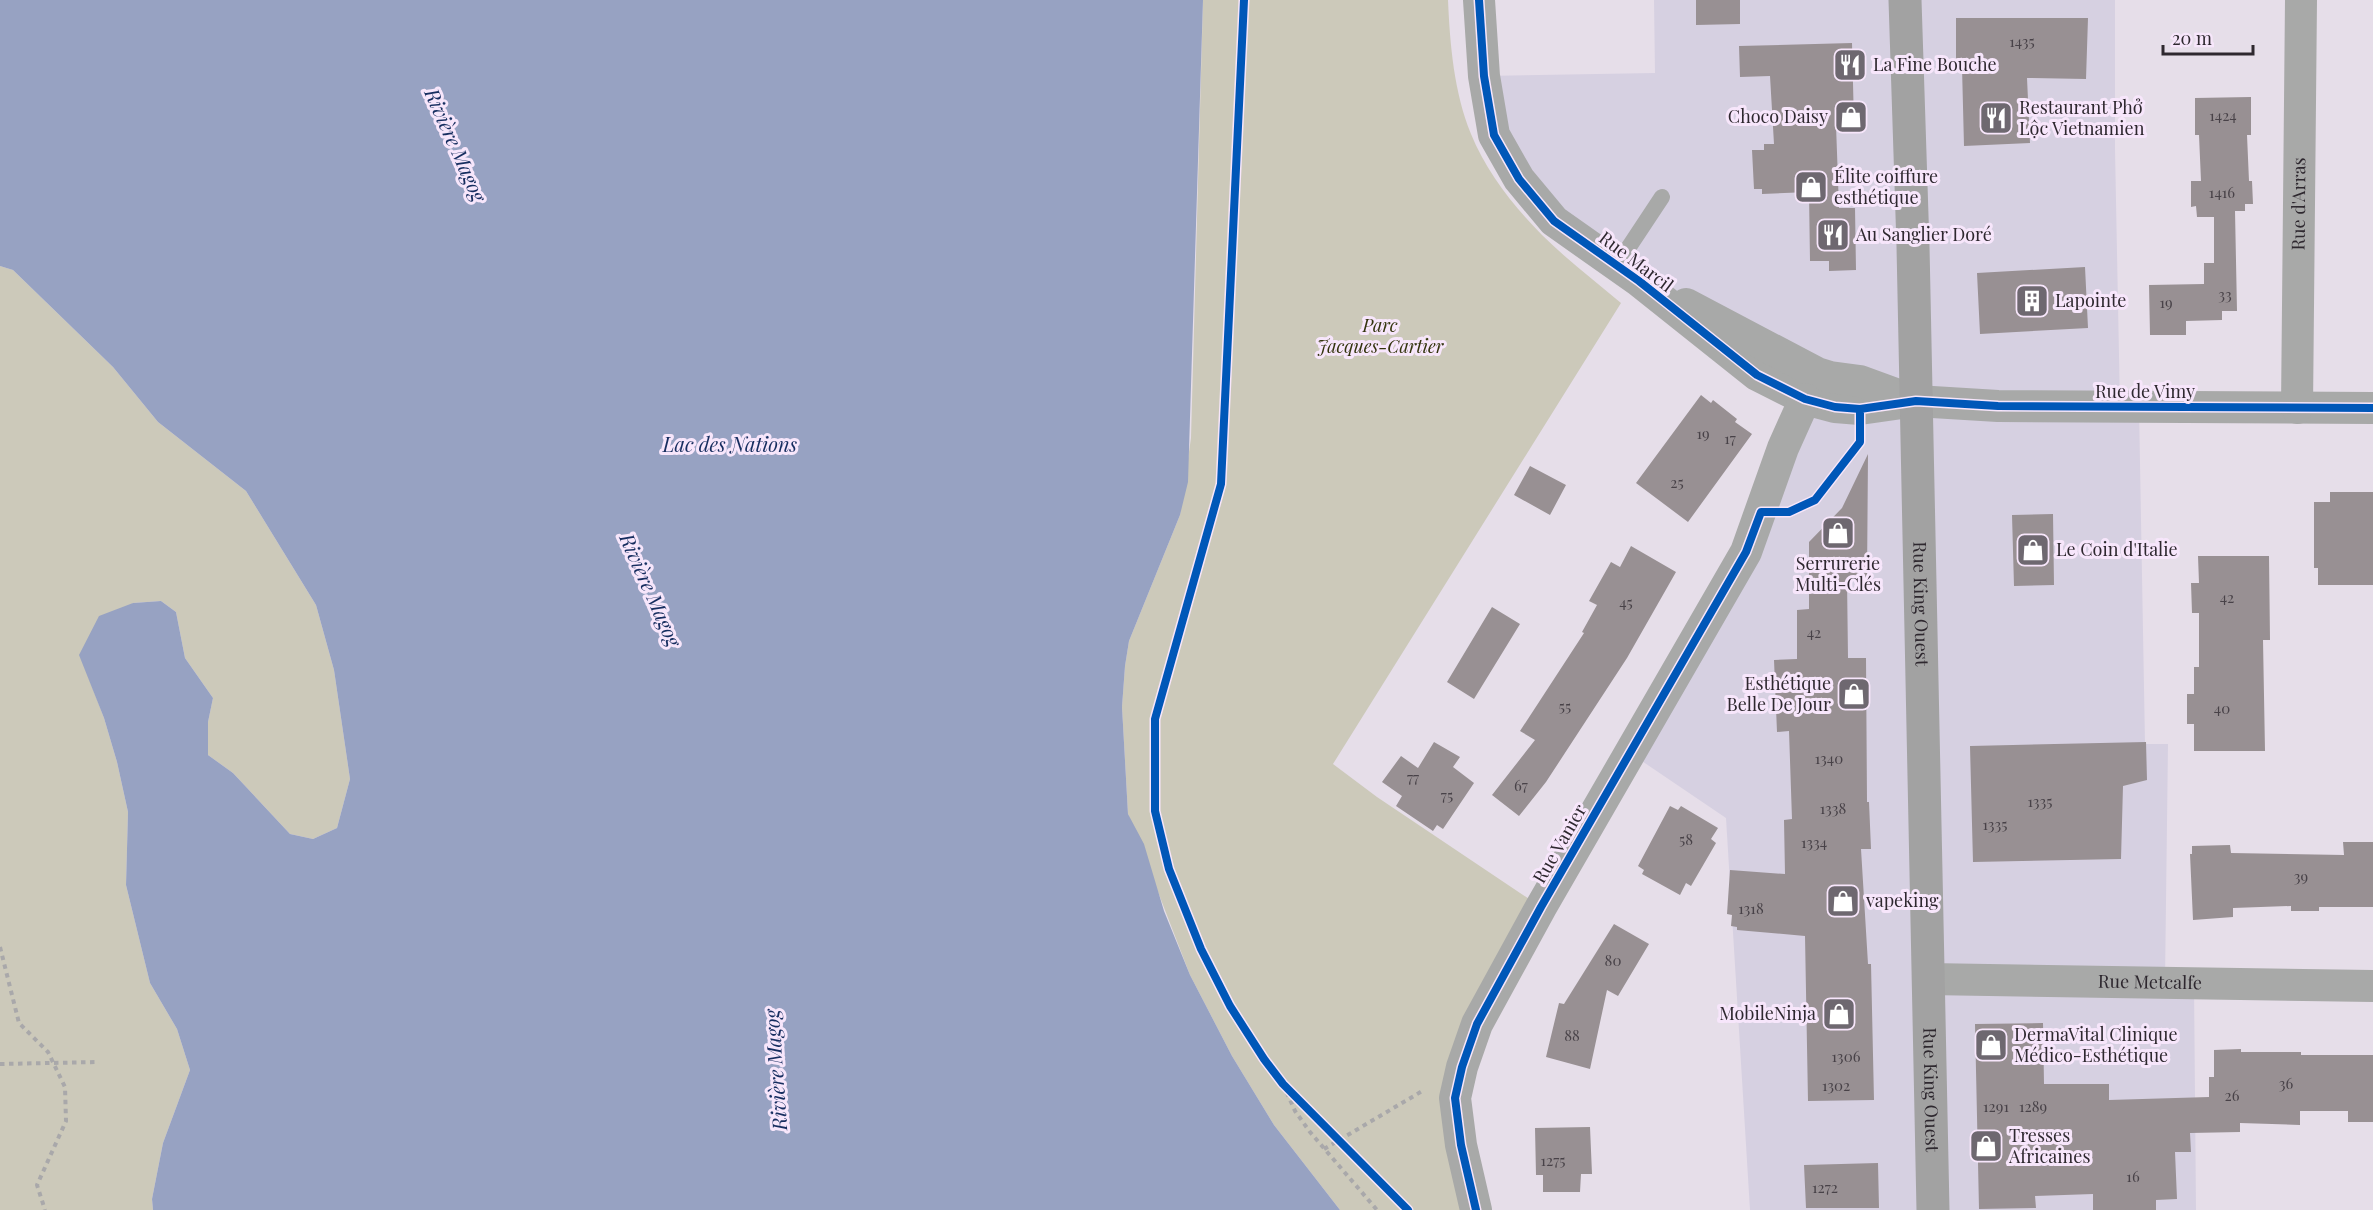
<svg xmlns="http://www.w3.org/2000/svg" width="2373" height="1210" font-family="'Playfair Display',serif">
<style>
.commercial{fill:#d6d0e1}
.green{fill:#ccc9ba}
.water{fill:#97a2c2}
.building{fill:#989093}
.lines{fill:none;stroke-linecap:round;stroke-linejoin:round}
.path{stroke:#a9a8aa;stroke-width:4;stroke-dasharray:4.5 4.5;stroke-linecap:butt}
.lane{stroke:#a8a9a8;stroke-width:16}
.street{stroke:#a8a9a8;stroke-width:32}
.primary{stroke:#a2a2a2;stroke-width:33}
.cycleway-casing{stroke:#f7e6fb;stroke-width:11}
.cycleway{stroke:#0057b8;stroke-width:8}
.labels{text-anchor:middle;stroke-width:6;stroke-linejoin:round;paint-order:stroke}
.number-label{font-size:15px;fill:#484248}
.poi-label{font-size:18px;fill:#2e282f;stroke:#f7e6fb;text-anchor:start}
.street-label{font-size:18px;fill:#2e282f;stroke:#f7e6fb}
.park-label{font-size:18px;font-style:italic;fill:#33340d;stroke:#f7e6fb}
.water-label{font-size:20px;font-style:italic;fill:#162d5f;stroke:#f7e6fb}
</style>
<rect width="100%" height="100%" fill="#e6dee9"/>
<!-- commercial -->
<path class="commercial" d="M1654,0H2115V149L2120,407H2139L2145,744H2168L2165,982L2194,983L2196,1210H1750L1726,818L1630,753L1805,399L1519,179L1484,76L1655,73Z"/>
<!-- green -->
<path class="green" d="M1203,0H1448C1450,45 1454,92 1471,134C1486,171 1514,207 1542,235C1566,259 1595,281 1621,303L1333,764L1377,797L1541,907L1462,1067L1476,1210H1340L1274,1125L1232,1056L1190,975L1128,814L1122,707L1125,666L1129,641L1180,515L1191,438Z
M0,266L13,270L113,367L158,422L246,491L316,605L334,670L350,779L337,828L313,839L290,834L233,773L208,755V722L213,698L185,658L176,612L161,601L133,603L80,655L104,718L117,762L128,812L126,885L150,983L177,1029L190,1070L163,1143L152,1199L153,1210H0Z"/>
<!-- water -->
<path class="water" d="M0,0H1203L1188,482L1180,515L1129,641L1125,666L1122,707L1128,814L1144,844L1164,911L1190,975L1232,1056L1274,1125L1340,1210H153L152,1199L163,1143L190,1070L177,1029L150,983L126,885L128,812L117,762L104,718L79,655L99,616L133,603L161,601L176,612L185,658L213,698L208,722V755L233,773L290,834L313,839L337,828L350,779L334,670L316,605L246,491L158,422L113,367L13,270L0,266Z"/>
<!-- building -->
<path class="building" d="M1696,0H1740V24L1696,25Z
M1956,18H2088L2086,79L2027,78L2030,143L1964,146L1962,67H1956Z
M1852,43L1854,124L1836,125L1839,208H1855L1856,270L1829,271V261H1810L1809,192L1762,194V189H1754L1752,150H1764V144H1774L1770,76L1740,77L1739,46Z
M2251,97V135H2247L2249,181H2252L2253,204H2245V211H2235L2237,311H2222V320L2186,321V335H2150L2149,285L2204,284V263H2214V217H2197L2196,206L2191,207V181H2201L2199,135H2195V98Z
M2085,267L2088,328L1980,334L1977,273Z
M1701,395L1711,403L1713,400L1737,419L1735,422L1752,434L1688,522L1636,483Z
M1868,454L1867,579H1847L1848,658H1866L1867,802H1869L1871,849H1861L1868,964H1871L1874,1100L1808,1101L1805,936L1737,930V927L1731,926L1732,915L1727,914L1730,870L1785,874L1784,820L1792,819L1789,731L1777,732L1774,660L1797,659V610L1809,609V542L1842,508Z
M1530,466L1566,485L1550,515L1514,495Z
M2330,492H2373V585H2318V568H2314V502H2330Z
M2053,514L2054,585L2014,586L2012,515Z
M1631,546L1676,572L1627,658L1546,782L1519,816L1492,795L1535,740L1520,731L1584,633L1582,632L1597,605L1589,601L1611,562L1620,567Z
M2198,556H2269L2270,640H2263L2265,751H2194V724H2187V694H2194V667H2199V613H2192L2191,583H2199Z
M1492,607L1520,624L1474,699L1447,682Z
M1434,742L1460,757L1453,767L1474,783L1443,829L1437,825L1433,831L1396,806L1402,796L1382,782L1401,756L1418,768Z
M2146,742L2147,780L2123,786L2121,859L1973,862L1970,746Z
M1670,806L1678,810L1681,806L1718,828L1711,839L1716,843L1691,886L1686,883L1680,895L1642,874L1644,870L1638,866Z
M2343,842H2373V907H2319V911H2291V906L2233,908V917L2193,920L2190,854H2192V846L2230,845L2231,853L2344,855Z
M1614,924L1649,944L1618,996L1607,990L1590,1069L1546,1057L1559,1003L1564,1004Z
M2043,1023L2044,1084H2109V1100L2209,1097V1077H2214V1050L2241,1049V1052H2301V1055H2373V1122H2348V1111H2300V1125L2240,1123V1132L2190,1133L2191,1152H2175L2177,1199L2156,1200V1210H2093V1194L2035,1196L2036,1208L1979,1209L1975,1024Z
M1590,1127L1592,1174H1581L1580,1192H1543V1175H1536L1535,1128Z
M1878,1163L1879,1208H1806L1804,1165Z"/>
<g class="lines">
<!-- path -->
<path class="path" d="M0,947L19,1023L48,1052L65,1087L66,1121L37,1185L45,1210
M0,1064L99,1062
M1283,1084L1295,1111L1310,1132L1377,1210
M1324,1149L1424,1090"/>
<!-- lane -->
<path class="lane" d="M1617,265L1662,197"/>
<!-- street -->
<g class="street">
<path d="M1479,0L1484,76L1494,135L1519,179L1554,221L1639,281L1757,375L1805,399L1835,407L1860,409L1916,401L1998,406L2373,408"/>
<path d="M1686,304L1817,373L1830,377L1860,381L1912,400"/>
<path id="s1" d="M2297,408L2301,0"/>
<path id="s2" d="M1928,979L2373,986"/>
<path d="M1476,1210L1461,1145L1455,1098L1462,1067L1477,1024L1541,907L1746,552L1783,448L1805,399"/>
</g>
<!-- primary -->
<path class="primary" id="s3" d="M1905,0L1913,246L1933,1210"/>
<defs>
<path id="cycleway" d="M1244,0L1221,484L1155,719V811L1169,869L1201,949L1230,1006L1264,1059L1283,1084L1408,1210
M1479,0L1484,76L1494,135L1519,179L1554,221L1639,281L1757,375L1805,399L1835,407L1860,409L1916,401L1998,406L2373,408
M1476,1210L1461,1145L1455,1098L1462,1067L1477,1024L1541,907L1746,552L1761,512H1789L1815,500L1860,442V409"/>
</defs>
<!-- cycleway casing -->
<use href="#cycleway" class="cycleway-casing"/>
<!-- cycleway -->
<use href="#cycleway" class="cycleway"/>
</g>
<!-- icons -->
<defs>
<symbol id="restaurant-square" viewBox="-11 -11 22 22"><rect x="-9" y="-9" width="18" height="18" rx="4" fill="#6e6870" stroke="#f7e6fb"/><path d="M-5-6h1v4h1v-4h1v4h1v-4h1v5L-1.5 .5V6h-2V.5L-5-1ZM5-6V6H3V1.5H1.5Q1.5-4 5-6Z" fill="#fff"/></symbol>
<symbol id="shop-square" viewBox="-11 -11 22 22"><rect x="-9" y="-9" width="18" height="18" rx="4" fill="#6e6870" stroke="#f7e6fb"/><path d="M-5-2.5h2.3a2.7 3.5 0 0 1 5.4 0H5L5.5 6h-11ZM-1.5-2.5h3a1.5 2.3 0 0 0-3 0Z" fill="#fff"/></symbol>
<symbol id="building-square" viewBox="-11 -11 22 22"><rect x="-9" y="-9" width="18" height="18" rx="4" fill="#6e6870" stroke="#f7e6fb"/><path d="M-4-6H4V6H1V3H-1V6H-4ZM-2.5-4.3h1.7v1.8h-1.7ZM.8-4.3h1.7v1.8H.8ZM-2.5-1h1.7V.8h-1.7ZM.8-1h1.7V.8H.8Z" fill="#fff"/></symbol>
</defs>
<g fill-rule="evenodd">
<use href="#restaurant-square" x="1831" y="46" width="38" height="38"/>
<use href="#shop-square" x="1832" y="98" width="38" height="38"/>
<use href="#restaurant-square" x="1977" y="99" width="38" height="38"/>
<use href="#shop-square" x="1792" y="168" width="38" height="38"/>
<use href="#restaurant-square" x="1814" y="216" width="38" height="38"/>
<use href="#building-square" x="2013" y="282" width="38" height="38"/>
<use href="#shop-square" x="1819" y="514" width="38" height="38"/>
<use href="#shop-square" x="2014" y="531" width="38" height="38"/>
<use href="#shop-square" x="1835" y="675" width="38" height="38"/>
<use href="#shop-square" x="1824" y="882" width="38" height="38"/>
<use href="#shop-square" x="1820" y="995" width="38" height="38"/>
<use href="#shop-square" x="1972" y="1026" width="38" height="38"/>
<use href="#shop-square" x="1967" y="1127" width="38" height="38"/>
</g>
<g class="labels">
<!-- number labels -->
<g class="number-label">
<text x="2022" y="47">1435</text>
<text x="2223" y="121">1424</text>
<text x="2222" y="198">1416</text>
<text x="2225" y="300">33</text>
<text x="2166" y="308">19</text>
<text x="1703" y="439">19</text>
<text x="1730" y="444">17</text>
<text x="1677" y="488">25</text>
<text x="2227" y="603">42</text>
<text x="1626" y="608">45</text>
<text x="1814" y="638">42</text>
<text x="1565" y="712">55</text>
<text x="2222" y="714">40</text>
<text x="1829" y="764">1340</text>
<text x="1413" y="783">77</text>
<text x="1521" y="791">67</text>
<text x="1447" y="801">75</text>
<text x="2040" y="807">1335</text>
<text x="1833" y="814">1338</text>
<text x="1995" y="830">1335</text>
<text x="1686" y="845">58</text>
<text x="1814" y="848">1334</text>
<text x="2301" y="882">39</text>
<text x="1751" y="914">1318</text>
<text x="1613" y="966">80</text>
<text x="1572" y="1041">88</text>
<text x="1846" y="1062">1306</text>
<text x="2286" y="1089">36</text>
<text x="1836" y="1091">1302</text>
<text x="2232" y="1101">26</text>
<text x="1996" y="1112">1291</text>
<text x="2033" y="1112">1289</text>
<text x="1553" y="1166">1275</text>
<text x="2133" y="1182">16</text>
<text x="1825" y="1193">1272</text>
</g>
<!-- poi labels -->
<g class="poi-label">
<text x="1873" y="71">La Fine Bouche</text>
<text x="2019" y="114">Restaurant Phở<tspan x="2019" dy="21">Lộc Vietnamien</tspan></text>
<text x="1828" y="123" text-anchor="end">Choco Daisy</text>
<text x="1834" y="183">Élite coiffure<tspan x="1834" dy="21">esthétique</tspan></text>
<text x="1856" y="241">Au Sanglier Doré</text>
<text x="2055" y="307">Lapointe</text>
<text x="2056" y="556">Le Coin d'Italie</text>
<text x="1838" y="570" text-anchor="middle">Serrurerie<tspan x="1838" dy="21">Multi-Clés</tspan></text>
<text x="1831" y="690" text-anchor="end">Esthétique<tspan x="1831" dy="21">Belle De Jour</tspan></text>
<text x="1866" y="907">vapeking</text>
<text x="1816" y="1020" text-anchor="end">MobileNinja</text>
<text x="2014" y="1041">DermaVital Clinique<tspan x="2014" dy="21">Médico-Esthétique</tspan></text>
<text x="2009" y="1142">Tresses<tspan x="2009" dy="21">Africaines</tspan></text>
</g>
<!-- street labels -->
<g class="street-label">
<text dy="6" stroke="none"><textPath href="#s1" startOffset="204">Rue d'Arras</textPath></text>
<text transform="translate(1636 262) rotate(37)" y="6">Rue Marcil</text>
<text x="2145" y="398">Rue de Vimy</text>
<text dy="6" stroke="none"><textPath href="#s3" startOffset="604">Rue King Ouest</textPath></text>
<text transform="translate(1560 844) rotate(-60)" y="6">Rue Vanier</text>
<text dy="6" stroke="none"><textPath href="#s2" startOffset="222">Rue Metcalfe</textPath></text>
<text dy="6" stroke="none"><textPath href="#s3" startOffset="1090">Rue King Ouest</textPath></text>
</g>
<!-- park labels -->
<g class="park-label">
<text x="1380" y="332">Parc<tspan x="1380" dy="21">Jacques-Cartier</tspan></text>
</g>
<!-- water labels -->
<g class="water-label">
<text transform="translate(455 145) rotate(66)" y="7">Rivière Magog</text>
<text x="730" y="452">Lac des Nations</text>
<text transform="translate(650 590) rotate(66)" y="7">Rivière Magog</text>
<text transform="translate(776 1070) rotate(-94)" y="7">Rivière Magog</text>
</g>
</g>
<!-- scale -->
<path d="M2163 45v9h90v-9" fill="none" stroke="#2e282f" stroke-width="3"/>
<text x="2172" y="45" font-size="18" fill="#2e282f" stroke="#f7e6fb" stroke-width="4.5" paint-order="stroke">20 m</text>
</svg>
